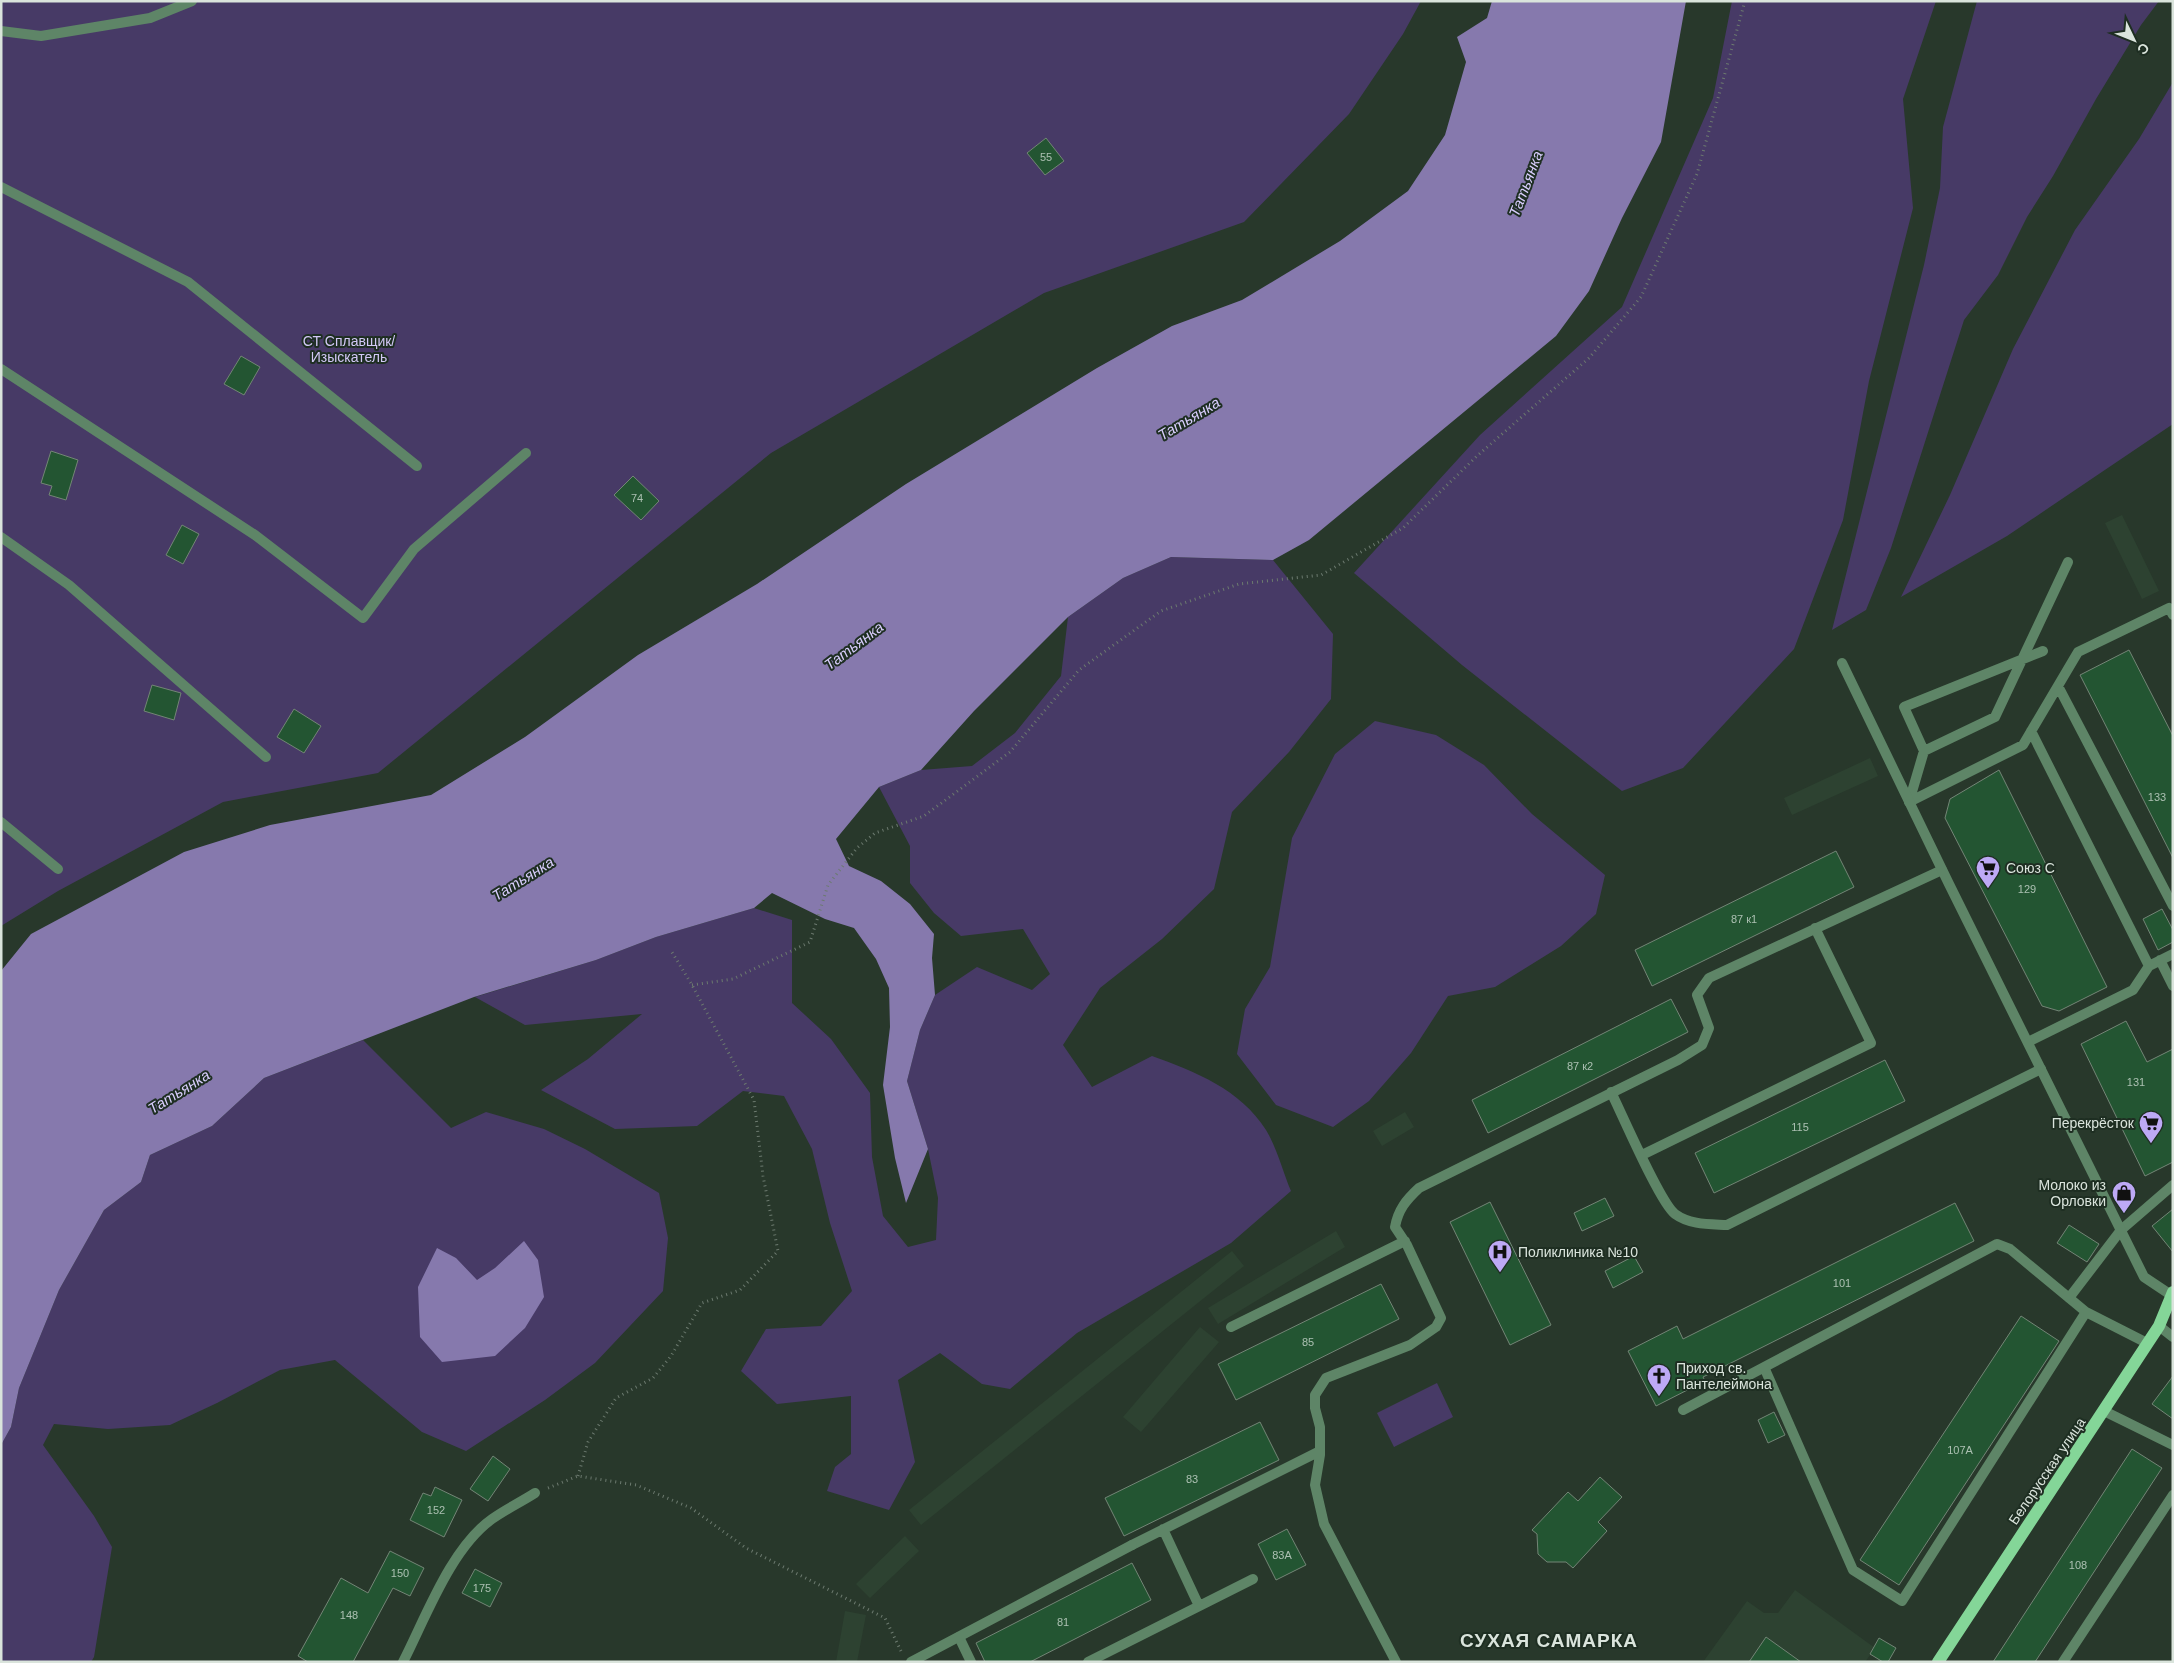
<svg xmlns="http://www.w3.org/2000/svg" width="2174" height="1663" font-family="Helvetica,sans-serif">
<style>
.built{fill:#2d4231}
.green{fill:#473a66}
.water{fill:#8679ad}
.building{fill:#235532;stroke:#738576}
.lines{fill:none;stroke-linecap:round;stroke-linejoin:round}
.path{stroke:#6c7a6f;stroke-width:3;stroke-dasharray:1 4;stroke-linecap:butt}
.lane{stroke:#5e8567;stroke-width:10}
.street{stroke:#5e8567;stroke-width:10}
.primary{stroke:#84d698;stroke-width:12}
.labels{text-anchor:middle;stroke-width:4;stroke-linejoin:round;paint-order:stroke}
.number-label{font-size:11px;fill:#acc0b2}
.park-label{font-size:14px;fill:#d3c8f7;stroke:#1e2e22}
.poi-label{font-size:14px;fill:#dae4dc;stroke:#1e2e22;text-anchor:start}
.street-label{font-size:14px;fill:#dae4dc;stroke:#1e2e22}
.water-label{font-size:15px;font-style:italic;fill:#d9cefd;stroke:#1e2e22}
.district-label{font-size:19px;font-weight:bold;letter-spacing:1px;fill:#dae4dc;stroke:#1e2e22}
</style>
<rect width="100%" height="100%" fill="#28382b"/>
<!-- built -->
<path class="built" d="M2122,515L2159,591L2142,599L2105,523Z
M1870,758L1878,776L1792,815L1784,798Z
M1405,1112L1414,1127L1382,1146L1373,1131Z
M1336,1231L1345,1247L1218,1324L1208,1308Z
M1232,1251L1244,1266L921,1525L909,1510Z
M1200,1327L1219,1342L1141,1432L1123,1417Z
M905,1536L919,1551L870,1598L856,1584Z
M1795,1590L1875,1648L1865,1662H1703L1747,1601L1764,1613H1778Z
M845,1611L866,1615L857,1662H836Z"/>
<!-- green -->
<path class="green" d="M1,1H1421L1403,34L1349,114L1244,222L1044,293L771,453L378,773L223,802L58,891L1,926Z
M1732,1H1936L1903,99L1913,208L1869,381L1843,520L1794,649L1683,768L1622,791L1462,665L1354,573L1480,435L1622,307L1713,98Z
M1977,1H2159L2141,25L2096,99L2053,176L2027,217L1998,275L1964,320L1891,548L1866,610L1832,630L1924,265L1940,188L1943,127Z
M2173,82V424L2007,536L1901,597L1950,495L2013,349L2075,230L2139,139Z
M1171,557L1273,560L1333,634L1331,699L1289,752L1232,812L1214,889L1162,939L1100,988L1063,1045L1092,1087L1152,1056C1196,1072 1240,1089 1266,1130C1277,1148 1283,1172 1291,1191L1231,1243L1077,1333L1010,1389L982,1384L940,1353L898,1380L915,1462L889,1510L827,1491L835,1467L851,1454V1396L777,1404L741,1371L766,1329L821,1326L852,1291L830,1223L812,1149L784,1096L743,1091L697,1126L615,1129L541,1090L588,1059L642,1014L525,1025L475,997L596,960L656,937L754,908L792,920V1003L831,1039L870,1093L872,1157L883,1216L908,1247L936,1240L938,1198L928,1149L907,1081L920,1030L935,995L977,967L1032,990L1050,974L1023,929L961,936L934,913L910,883V846L879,787L921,770L972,766L1015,733L1061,676L1068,617L1123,578Z
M1375,721L1436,735L1484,765L1532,814L1605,875L1596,914L1561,946L1495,987L1448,996L1411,1053L1369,1101L1333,1127L1276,1105L1237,1054L1245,1009L1270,967L1292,838L1335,754Z
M363,1040L451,1128L486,1112L544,1129L585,1149L659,1193L668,1238L663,1291L595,1363L545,1400L466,1451L422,1432L335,1360L280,1370L217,1403L170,1425L108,1429L54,1424L43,1445L94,1516L112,1547L94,1657L91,1662H1V1445L11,1427L19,1388L59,1290L104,1210L141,1182L150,1155L212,1126L264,1078Z
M1437,1383L1453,1417L1394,1447L1377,1413Z"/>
<!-- water -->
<path class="water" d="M1492,1H1686L1661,142L1622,218L1589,291L1556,336L1309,540L1273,560L1171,557L1123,578L1068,617L974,711L921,770L879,787L836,839L849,866L881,881L910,904L934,934L932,958L935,995L920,1030L907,1081L928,1149L906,1203L895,1158L883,1085L890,1027L889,988L876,959L854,928L825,919L772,893L754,908L656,937L596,960L474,997L264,1078L212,1126L150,1155L141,1182L104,1210L59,1290L19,1388L11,1427L1,1445V971L31,934L184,852L270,825L431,795L525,737L638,655L757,584L906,484L1097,368L1172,326L1242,300L1340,241L1408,191L1445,135L1466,62L1457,37L1487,18Z
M524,1241L538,1260L544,1297L525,1328L495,1356L442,1362L420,1337L418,1287L437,1248L456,1258L477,1280L495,1268Z"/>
<!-- building -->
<path class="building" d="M1046,138L1064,161L1045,175L1027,153Z
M241,356L260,367L244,395L224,384Z
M51,451L78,460L66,500L49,495L52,486L41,483Z
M633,476L659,501L641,520L614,495Z
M182,525L199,534L183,564L166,555Z
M2129,650L2173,736V858L2080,675Z
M152,685L181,693L174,720L144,711Z
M294,709L321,726L304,753L277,737Z
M1999,770L2107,987L2059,1011L2042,1006L1945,818L1950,799Z
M1836,851L1854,887L1652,986L1635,950Z
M2162,909L2173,930V942L2158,950L2143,919Z
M1671,999L1688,1032L1488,1133L1472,1100Z
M2126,1021L2147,1062L2173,1049V1162L2145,1176L2081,1044Z
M1885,1060L1905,1101L1714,1193L1695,1153Z
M1605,1198L1614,1216L1582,1231L1574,1213Z
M1490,1202L1551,1325L1510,1345L1450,1222Z
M1955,1203L1974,1241L1703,1377L1705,1381L1656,1406L1628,1351L1677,1326L1683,1339Z
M2173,1209V1252L2152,1226Z
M2069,1225L2099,1244L2087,1262L2057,1243Z
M1634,1256L1643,1272L1613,1288L1605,1271Z
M1381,1284L1399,1319L1236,1400L1218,1364Z
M2021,1316L2059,1341L1899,1585L1860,1560Z
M2173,1376V1419L2152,1404Z
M1774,1412L1785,1435L1768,1443L1758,1420Z
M1260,1422L1279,1460L1124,1536L1105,1498Z
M2132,1449L2162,1468L2035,1662H1993Z
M493,1456L510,1469L488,1501L470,1489Z
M1600,1477L1622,1497L1598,1522L1607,1531L1573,1568L1566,1562H1547L1538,1554L1537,1534L1532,1530L1568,1492L1578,1501Z
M435,1487L462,1500L444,1537L410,1520L423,1493L431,1496Z
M1287,1529L1306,1565L1276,1580L1258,1544Z
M390,1551L424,1568L410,1596L393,1588L353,1662H308L298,1656L341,1578L368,1593Z
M1132,1563L1151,1600L1030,1662H985L976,1643Z
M475,1569L502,1583L490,1607L462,1593Z
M1766,1637L1801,1662H1749Z
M1879,1638L1896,1648L1888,1662H1883L1870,1654Z"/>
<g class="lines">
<!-- path -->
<path class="path" d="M692,985L733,979L810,942L828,885L857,848L875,833L924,816L1010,752L1079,670L1161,611L1239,584L1321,575L1403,528L1477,456L1589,358L1641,297L1697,174L1745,1
M578,1476L588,1442L616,1398L653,1378L671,1356L702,1303L740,1290L778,1251L763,1176L754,1100L692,985L670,949
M548,1488L578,1476L636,1485L691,1508L746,1548L885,1618L901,1651"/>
<!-- lane -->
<path class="lane" d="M2058,686L2173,906
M2031,731L2149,966
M1924,751L1904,707L2043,651
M1909,802L2023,745L2078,652L2169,608L2173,615
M1909,802L1924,751L1995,717L2068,562
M2160,960L2173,986
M2028,1042L2133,990L2149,966L2173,954
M1611,1092C1622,1114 1660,1203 1675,1214C1690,1225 1710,1224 1727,1225L2041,1069
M1642,1155L1871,1043L1815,928
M2069,1298L2121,1230L2173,1185
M2159,1326L2173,1337
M1231,1327L1405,1241
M1764,1367L1853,1570L1902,1601L2086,1312
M1683,1410L1997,1244L2010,1249L2086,1312L2147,1343
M2104,1411L2173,1445
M1163,1529L1199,1606
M1132,1545L1320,1451
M959,1637L971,1662
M1088,1662L1253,1579
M1396,1662L1324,1524L1315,1485L1320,1455V1427L1315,1408V1395L1326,1378L1410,1345L1436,1327L1441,1318L1407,1245L1395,1227C1398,1210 1406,1200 1419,1188L1678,1060L1702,1045L1709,1028L1697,995L1709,978L1942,870
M2063,1662L2173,1495"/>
<!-- street -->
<path class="street" d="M1,31L41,36L150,18L192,1
M1,187L188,282L417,466
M1,369L255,535L363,618L414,549L526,453
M1,537L69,585L266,757
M1842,663L1949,884L2144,1277L2171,1295
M1,822L58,869
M403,1662C426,1617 451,1548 492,1519C506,1509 521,1502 535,1493
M911,1662L1132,1545"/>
<!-- primary -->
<path class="primary" d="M1938,1662L2159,1326L2173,1292"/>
</g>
<!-- icons -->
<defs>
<symbol id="supermarket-pin" viewBox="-11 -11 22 30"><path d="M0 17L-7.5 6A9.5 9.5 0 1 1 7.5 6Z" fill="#bda9f5" stroke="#1e2e22"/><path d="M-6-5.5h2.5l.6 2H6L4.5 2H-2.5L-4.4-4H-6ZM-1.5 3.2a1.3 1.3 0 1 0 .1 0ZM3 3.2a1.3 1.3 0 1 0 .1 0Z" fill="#111"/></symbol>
<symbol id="shop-pin" viewBox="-11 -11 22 30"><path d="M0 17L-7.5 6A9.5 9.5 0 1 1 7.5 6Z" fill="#bda9f5" stroke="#1e2e22"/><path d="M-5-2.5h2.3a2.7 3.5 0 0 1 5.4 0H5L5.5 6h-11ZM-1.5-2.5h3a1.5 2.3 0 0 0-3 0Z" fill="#111"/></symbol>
<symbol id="hospital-pin" viewBox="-11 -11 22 30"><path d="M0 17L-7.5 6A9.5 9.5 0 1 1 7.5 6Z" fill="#bda9f5" stroke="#1e2e22"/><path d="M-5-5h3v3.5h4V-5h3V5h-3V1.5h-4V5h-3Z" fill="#111"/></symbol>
<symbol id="church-pin" viewBox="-11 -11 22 30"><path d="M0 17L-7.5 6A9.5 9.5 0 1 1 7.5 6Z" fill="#bda9f5" stroke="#1e2e22"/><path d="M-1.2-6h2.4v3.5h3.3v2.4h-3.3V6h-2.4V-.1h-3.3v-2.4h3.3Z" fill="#111"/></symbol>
</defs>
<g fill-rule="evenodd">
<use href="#supermarket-pin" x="1974" y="854" width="28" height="38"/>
<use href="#supermarket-pin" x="2137" y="1109" width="28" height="38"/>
<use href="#shop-pin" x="2110" y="1179" width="28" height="38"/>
<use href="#hospital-pin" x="1486" y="1238" width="28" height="38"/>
<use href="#church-pin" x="1645" y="1362" width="28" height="38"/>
</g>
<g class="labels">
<!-- number labels -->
<g class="number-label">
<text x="1046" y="161">55</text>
<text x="637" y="502">74</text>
<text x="2157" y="801">133</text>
<text x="2027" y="893">129</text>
<text x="1744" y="923">87 к1</text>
<text x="1580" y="1070">87 к2</text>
<text x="2136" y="1086">131</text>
<text x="1800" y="1131">115</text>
<text x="1842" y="1287">101</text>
<text x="1308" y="1346">85</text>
<text x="1960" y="1454">107А</text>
<text x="1192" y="1483">83</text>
<text x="436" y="1514">152</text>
<text x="1282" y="1559">83А</text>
<text x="2078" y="1569">108</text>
<text x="400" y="1577">150</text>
<text x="482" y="1592">175</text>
<text x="349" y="1619">148</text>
<text x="1063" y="1626">81</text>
</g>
<!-- park labels -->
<g class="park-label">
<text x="349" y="346">СТ Сплавщик/<tspan x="349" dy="16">Изыскатель</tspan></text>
</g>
<!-- poi labels -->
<g class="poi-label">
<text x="2006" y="873">Союз С</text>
<text x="2134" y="1128" text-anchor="end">Перекрёсток</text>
<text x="2106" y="1190" text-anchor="end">Молоко из<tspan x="2106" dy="16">Орловки</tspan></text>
<text x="1518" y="1257">Поликлиника №10</text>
<text x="1676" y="1373">Приход св.<tspan x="1676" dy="16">Пантелеймона</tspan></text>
</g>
<!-- street labels -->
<g class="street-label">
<text transform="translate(2047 1471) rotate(-56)" y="5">Белорусская улица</text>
</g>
<!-- water labels -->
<g class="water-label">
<text transform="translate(1526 184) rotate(-69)" y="5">Татьянка</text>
<text transform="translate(1189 419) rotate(-31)" y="5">Татьянка</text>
<text transform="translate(854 646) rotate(-37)" y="5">Татьянка</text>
<text transform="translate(523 879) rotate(-32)" y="5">Татьянка</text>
<text transform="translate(179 1092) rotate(-32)" y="5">Татьянка</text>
</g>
<!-- district labels -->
<g class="district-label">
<text x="1549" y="1647">СУХАЯ САМАРКА</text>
</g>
</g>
<!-- border -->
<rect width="2174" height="1663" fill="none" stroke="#dae4dc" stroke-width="5"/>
<!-- north arrow -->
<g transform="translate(2134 40) rotate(133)" stroke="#1e2e22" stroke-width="4" paint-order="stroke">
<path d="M0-4L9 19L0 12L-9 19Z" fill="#dae4dc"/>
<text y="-8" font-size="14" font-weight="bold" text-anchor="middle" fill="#dae4dc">С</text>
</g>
</svg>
